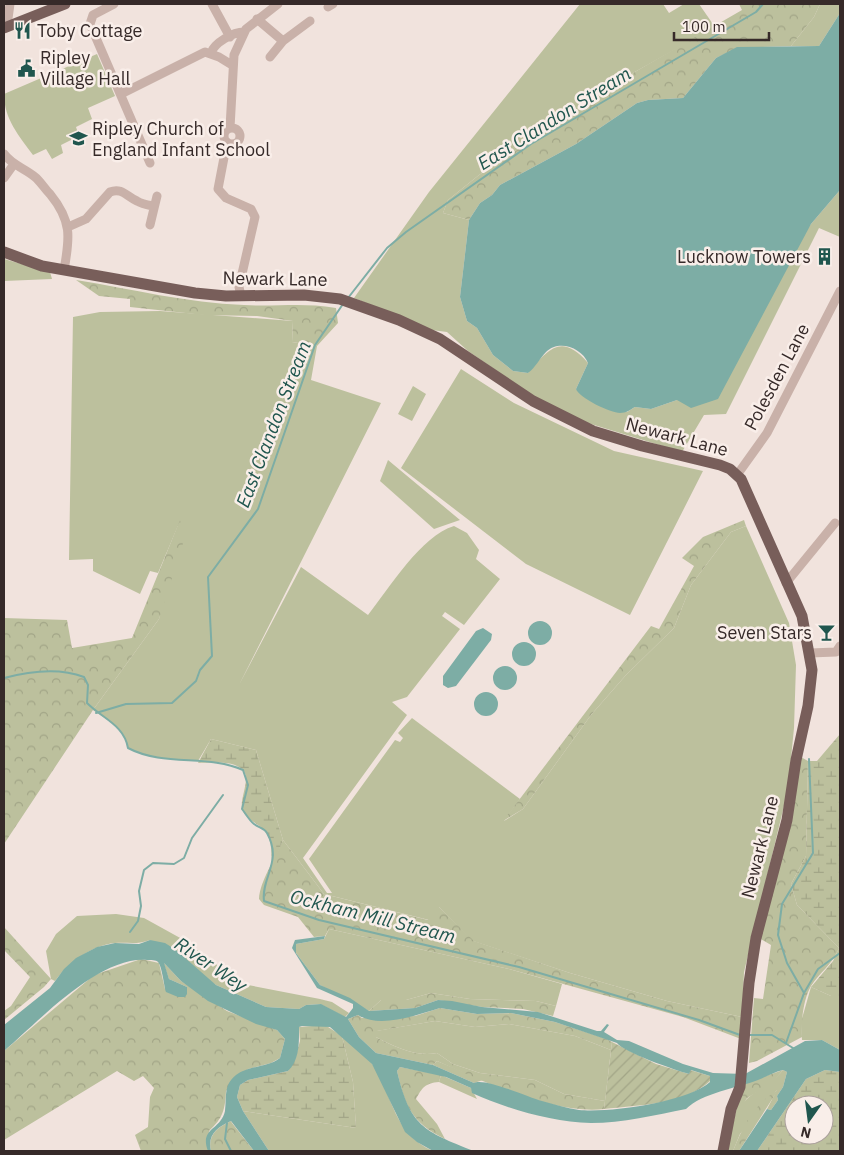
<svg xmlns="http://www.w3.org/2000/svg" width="844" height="1155" font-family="'IBM Plex Sans',sans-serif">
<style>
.green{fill:#bcc09d}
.forest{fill:url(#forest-crowns)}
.wetland{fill:url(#wetland-marsh);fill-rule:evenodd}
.garden{fill:url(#garden-furrows)}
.water{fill:#7dada5;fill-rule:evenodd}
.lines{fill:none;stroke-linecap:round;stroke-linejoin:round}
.stream{stroke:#7dada5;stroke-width:2}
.minor{stroke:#c9b1a9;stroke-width:9}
.major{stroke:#785e5a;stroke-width:11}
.labels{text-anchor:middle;stroke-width:5;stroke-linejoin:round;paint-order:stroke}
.poi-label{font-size:18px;fill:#362a29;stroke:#f9eee9;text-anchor:start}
.street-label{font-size:18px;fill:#362a29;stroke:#f9eee9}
.water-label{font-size:19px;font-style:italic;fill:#20564e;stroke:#f9eee9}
</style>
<defs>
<pattern id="forest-crowns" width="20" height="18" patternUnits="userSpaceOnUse" patternTransform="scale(1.25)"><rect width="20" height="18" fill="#bcc09d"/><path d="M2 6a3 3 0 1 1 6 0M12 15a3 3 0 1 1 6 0" fill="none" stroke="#a2a587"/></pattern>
<pattern id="wetland-marsh" width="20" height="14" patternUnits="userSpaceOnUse" patternTransform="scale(1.25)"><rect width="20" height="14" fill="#bcc09d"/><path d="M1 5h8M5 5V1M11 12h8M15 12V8" fill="none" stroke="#a2a587"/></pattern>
<pattern id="garden-furrows" width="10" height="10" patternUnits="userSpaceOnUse" patternTransform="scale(1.25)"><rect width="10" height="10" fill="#bcc09d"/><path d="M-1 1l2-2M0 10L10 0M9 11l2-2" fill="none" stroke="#a2a587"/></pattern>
</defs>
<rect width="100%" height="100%" fill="#f1e3dd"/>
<!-- green -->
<path class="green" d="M580,4H663L669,13L684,4H699L715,27L633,73L479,175L448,200L443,213L469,220L460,297L467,321L477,328L493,355L513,371L528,373C549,348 562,333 588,363L576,389L627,412L635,407L651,409L677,400L811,224L840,190V237L819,228L726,414L704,415L682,452L578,420L532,395L468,351L447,332L432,330L354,298L429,192Z
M820,4H840V13L819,46H791L814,17Z
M97,54L115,96L88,108L92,119L76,127L79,136L61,145L63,153L52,159L46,149L33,155C19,136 4,119 4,94Z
M4,259L50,272L52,279L4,281Z
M160,311L293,321L292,342L317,346L311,380L381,403L239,685L301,567L368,615C390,587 421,536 454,526L467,533L479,550L476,559L500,579L464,625L445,612L442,616L460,629L407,697L392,702L407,715L303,858L327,893H332L309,859L395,740L400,742L403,738L398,733L412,718L520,799L504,821L523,809L591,715L626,675L674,628L691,585L731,532L746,526L789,623L796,665L794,728L788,789L744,972L742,1017L667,1001L570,973L473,941L439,907L429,920L324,894L283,840L256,750L211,739L198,761C175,759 149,759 128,748C124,728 109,721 93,710L159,619L180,521L158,573L150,571L140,594L93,571V559L69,560L73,317L100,312Z
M461,369L514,403L614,451L703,471L630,615L526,564L401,468Z
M413,386L426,394L412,421L398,414Z
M388,460L460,520L434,529L380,481Z
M116,914L144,918L182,939L243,984L320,999L332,1002L349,1013L345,1017L320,1004L306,1005L299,1009L266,1007L216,985L150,940C136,945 129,942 115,943C92,945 68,963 55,981L51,979L46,951L56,934L77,916Z
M329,929L509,969L562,984L556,1006L536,1001L470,999L431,993L406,1000H381L369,1011L320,985L296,953V944L324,939Z
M811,987L831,996H840V1050L822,1040H802L801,1022Z
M435,1021L475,1027L509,1024L575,1036L611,1050L605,1101L564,1094L535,1080L480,1073L453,1064L437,1053C415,1057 395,1047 376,1037V1031Z
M342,1036C352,1045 366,1054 373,1065C394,1098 393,1133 433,1151H269L243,1111L356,1128L353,1082Z
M437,1061L483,1080L474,1083L433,1065Z
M783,1070L787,1072L783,1087L777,1096L778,1100L771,1110L767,1109L777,1090L740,1134L733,1151H726C730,1134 734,1109 749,1097C763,1086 771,1084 783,1070Z
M441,1075L471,1088L477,1099L439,1082Z"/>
<!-- forest -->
<path class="forest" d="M739,4H820L814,17L791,46L737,48L716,58L683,98L648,100L637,103L576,144L500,185L492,195L480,203L469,220L443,213L448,200L479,175L633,73L742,10Z
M76,280C132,289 187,303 244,305C277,307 301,302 336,308L338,323L317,346L292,342L293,321L257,316L204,315L130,307V299L99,296Z
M180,520L185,537L159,619L93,710L4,844V618L67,620L72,648L132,638Z
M744,520L746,526L731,532L691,585L674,628L626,675L591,715L523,809L503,821L651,626L659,629L694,566L682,558L703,537Z
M799,756L808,761L806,856L791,884L797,905L839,948C832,965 820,972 811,986C803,1000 801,1022 802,1037L757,1061L749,1063L754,998L763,999L771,945L759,938Z
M283,840L324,894L428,920L438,906L474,941L570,973L667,1001L742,1017L741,1039L683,1017L509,969L329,929L325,936L314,937L298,917L264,905L259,899C260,881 275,859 283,840Z
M4,927L51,979L44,987L4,1020V1011L11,1006L30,977L4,950Z
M141,959L159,963L165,989L187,987L169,979L163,962L181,981L227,1011L277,1030L285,1039L280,1058L271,1063L248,1069L226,1091C225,1110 223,1118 209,1131L208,1151H141L135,1135L148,1127L150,1097L154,1088L143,1076L134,1081L117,1071L4,1140V1051L94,975Z
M431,993L470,999L536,1001L556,1006L553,1016L523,1009L482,1007L438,1000L415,1008L369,1011L381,1000H406Z
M440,1008L477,1014L511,1013L555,1022L607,1039L612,1042L611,1050L575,1036L509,1024L475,1027L435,1021L377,1031L376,1037C395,1047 415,1057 437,1053L453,1064L480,1073L535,1080L564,1094L605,1101L604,1109C555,1115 482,1081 437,1061L433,1065L376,1053L359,1037L348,1019L358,1015L362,1018L415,1016Z
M400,1067L441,1075L439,1082C425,1083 422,1088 416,1099L437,1124L445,1139C411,1122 405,1106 397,1071Z
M783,1070L771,1084L747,1098L734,1120L742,1084Z
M778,1090L739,1151H733C743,1126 754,1104 778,1090Z
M231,1121L232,1123L254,1151H211C207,1135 218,1127 231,1121Z"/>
<!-- wetland -->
<path class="wetland" d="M840,734V996H831L811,987L833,961L839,948L797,905L791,884L806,856L808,761H817Z
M211,739L256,750L283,840L272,867C271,855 273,839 264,830C258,823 244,819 242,808C240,798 251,778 243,770C233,760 211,763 198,763Z
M325,1025L342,1036L353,1082L356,1128L243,1111L237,1097L240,1085L248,1080L288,1071L295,1059L300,1041L299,1027Z
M825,1070L840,1072V1151H757L806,1079ZM794,1105H824V1135H794Z"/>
<!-- garden -->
<path class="garden" d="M612,1042L656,1064L689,1074L690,1070L710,1076V1081C684,1105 638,1105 604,1109Z"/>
<!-- water -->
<path class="water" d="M840,13V190L811,224L718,399L691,408L677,400L651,409L635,407C630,410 626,413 620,413C611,413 579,398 576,389L588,363C582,348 559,339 546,352C539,359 536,367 528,373L513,371L493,355L477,328L467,321L460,297L469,220L480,203L492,195L500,185L576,144L637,103L648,100L683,98L716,58L737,47L819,46Z
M528 633a12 12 0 1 1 24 0a12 12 0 1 1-24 0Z
M483,628L492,634L491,640L456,686L448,688L443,685V676L476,631Z
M512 654a12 12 0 1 1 24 0a12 12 0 1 1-24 0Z
M493 678a12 12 0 1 1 24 0a12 12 0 1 1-24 0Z
M474 704a12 12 0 1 1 24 0a12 12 0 1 1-24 0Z
M325,936L324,939L296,944V953L320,985L350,998L369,1011L415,1008L438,1000L452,1001L482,1007L538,1012L597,1031H601L607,1024L609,1025L604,1032L617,1040L629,1041L683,1064L713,1073L745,1074L805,1041L822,1040L840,1050V1072L825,1070L806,1079L757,1151H739L767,1109L771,1110L778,1100L777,1096L783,1087L787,1072L783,1070C774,1072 766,1077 758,1080C737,1088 702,1093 686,1109C656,1115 622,1123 591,1123C551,1122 508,1109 472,1093L471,1088L446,1077L400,1067L397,1071C410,1126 423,1131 474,1151H433L417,1142L405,1132L372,1064L330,1027L302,1026L299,1027C299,1041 300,1060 288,1071L248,1080L240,1085L237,1097L243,1111L269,1151H254L231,1121C217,1127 207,1135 211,1151H208C199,1128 221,1130 225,1111C227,1098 223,1085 236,1075C249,1065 267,1068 280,1058L285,1039L277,1030L256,1024L208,1001L181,981L164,963L169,979L187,987V994L185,997H178L166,992C164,986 162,966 158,962C156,960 151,960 147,960C99,956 39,1021 4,1051V1025L50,988L64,969L76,958L97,947L115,943L139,944L150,940L165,943L176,950L216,985L266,1007L299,1009L306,1005L321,1004L346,1017L353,1008V1004L317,988L292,948L295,940ZM440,1008L477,1014L511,1013L555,1022L617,1043C623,1052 675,1070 689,1074L691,1070L710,1076V1082C688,1102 609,1113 579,1110C566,1108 554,1104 542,1101C528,1097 483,1077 474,1083L433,1065L376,1053L359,1037L348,1019L358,1015C380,1029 416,1015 440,1008Z"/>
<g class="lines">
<!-- stream -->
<path class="stream" d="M348,298L387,248L406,232L531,144L756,12L763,4
M4,678C30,671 58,667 84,677L88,685L87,703C103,719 124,725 128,748C164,767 208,754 243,770L248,785L242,809C246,814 249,820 254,824C259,828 264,828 267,833C283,862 261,877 264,901L319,920L519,967L699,1020L740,1035
M96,713L126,704L172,703L196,681L200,670L212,656L208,577L258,509L315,345L343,304
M130,932L138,921L141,906L139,891L144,870L153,863L174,864L184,858L192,838L223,795
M804,993L787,963L778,935L782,904L813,853L809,759
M749,1035H772L793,1048
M786,1043L804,993L818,969L840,953
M227,1123L225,1139L231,1151"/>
<!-- minor -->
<path class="minor" d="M114,4L93,15L90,24L150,163
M212,4L230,37
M328,7L333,4
M257,19L283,41
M7,26L10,4
M211,53C214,43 233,32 244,32
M270,57L283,41L310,21
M121,94L205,52L219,57L232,65
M230,128L234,55L246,29L278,4
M224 136a8 8 0 1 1 16 0a8 8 0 1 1-16 0Z
M227,142L218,189L226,198L251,209L255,217L239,287L241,296
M4,154C12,165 24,168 35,177C40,181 45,189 50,194C72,221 70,237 64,270
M4,178L14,164
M150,225L157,196
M68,227L86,219L110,192C122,187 127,197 137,201C142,204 148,205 153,206
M737,475L767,433L840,291
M786,583L835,523
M810,653L836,652L840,646"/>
<!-- major -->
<path class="major" d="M4,28L65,4
M4,252L42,266L195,293L226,296L304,295L340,299L399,320L440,339L533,401L593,431L642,446L720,465L730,469L741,479L802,616L812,670L808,706L796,760L787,820L756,938L749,983L740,1087L731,1109L723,1151"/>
</g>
<!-- icons -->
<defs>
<symbol id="restaurant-bare" viewBox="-9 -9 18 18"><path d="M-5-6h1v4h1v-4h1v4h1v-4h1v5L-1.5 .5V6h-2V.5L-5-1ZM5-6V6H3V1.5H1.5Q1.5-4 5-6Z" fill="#20564e" stroke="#f9eee9" stroke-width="2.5" paint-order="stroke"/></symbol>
<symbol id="civic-bare" viewBox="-9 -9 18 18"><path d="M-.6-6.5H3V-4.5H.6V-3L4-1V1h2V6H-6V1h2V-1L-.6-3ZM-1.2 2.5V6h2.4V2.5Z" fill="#20564e" stroke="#f9eee9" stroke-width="2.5" paint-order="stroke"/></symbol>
<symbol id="school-bare" viewBox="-9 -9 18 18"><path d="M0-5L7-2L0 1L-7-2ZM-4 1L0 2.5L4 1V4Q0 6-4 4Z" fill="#20564e" stroke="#f9eee9" stroke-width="2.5" paint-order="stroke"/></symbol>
<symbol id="building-bare" viewBox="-9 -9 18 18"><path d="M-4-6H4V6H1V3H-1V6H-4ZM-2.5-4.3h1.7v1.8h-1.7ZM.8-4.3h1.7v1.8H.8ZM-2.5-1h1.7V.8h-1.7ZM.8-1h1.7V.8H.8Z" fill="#20564e" stroke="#f9eee9" stroke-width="2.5" paint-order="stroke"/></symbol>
<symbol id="bar-bare" viewBox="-9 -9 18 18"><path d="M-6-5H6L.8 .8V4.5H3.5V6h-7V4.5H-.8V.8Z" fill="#20564e" stroke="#f9eee9" stroke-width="2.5" paint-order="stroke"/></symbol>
</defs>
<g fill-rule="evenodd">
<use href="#restaurant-bare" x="10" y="18" width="25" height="25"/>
<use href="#civic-bare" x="14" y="56" width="25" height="25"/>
<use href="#school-bare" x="66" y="126" width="25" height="25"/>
<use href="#building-bare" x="812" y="244" width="25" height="25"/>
<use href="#bar-bare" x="814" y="620" width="25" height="25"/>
</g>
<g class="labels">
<!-- poi labels -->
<g class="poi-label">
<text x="37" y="37">Toby Cottage</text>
<text x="40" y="64">Ripley<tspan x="40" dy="21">Village Hall</tspan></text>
<text x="92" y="135">Ripley Church of<tspan x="92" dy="21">England Infant School</tspan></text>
<text x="811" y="263" text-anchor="end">Lucknow Towers</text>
<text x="812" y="639" text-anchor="end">Seven Stars</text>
</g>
<!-- street labels -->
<g class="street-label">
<text transform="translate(275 279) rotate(1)" y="6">Newark Lane</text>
<text transform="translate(777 377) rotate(-62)" y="6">Polesden Lane</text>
<text transform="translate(677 437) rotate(15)" y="6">Newark Lane</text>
<text transform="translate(760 847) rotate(-76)" y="6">Newark Lane</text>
</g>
<!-- water labels -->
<g class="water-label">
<text transform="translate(554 118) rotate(-32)" y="7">East Clandon Stream</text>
<text transform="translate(273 424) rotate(-69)" y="7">East Clandon Stream</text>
<text transform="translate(373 916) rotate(14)" y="7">Ockham Mill Stream</text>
<text transform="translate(211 964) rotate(34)" y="7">River Wey</text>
</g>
</g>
<!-- border -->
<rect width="844" height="1155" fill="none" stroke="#362a29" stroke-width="10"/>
<!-- north arrow -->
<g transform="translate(809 1120) rotate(194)"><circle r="24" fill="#f9eee9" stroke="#aba09c"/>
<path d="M0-4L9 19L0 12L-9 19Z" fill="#20564e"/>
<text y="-8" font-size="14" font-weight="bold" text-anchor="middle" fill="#362a29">N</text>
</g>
<!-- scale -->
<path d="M674 32v8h95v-8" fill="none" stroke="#362a29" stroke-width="2.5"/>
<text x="682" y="32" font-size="15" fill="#362a29" stroke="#f9eee9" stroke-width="4" paint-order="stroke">100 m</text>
</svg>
